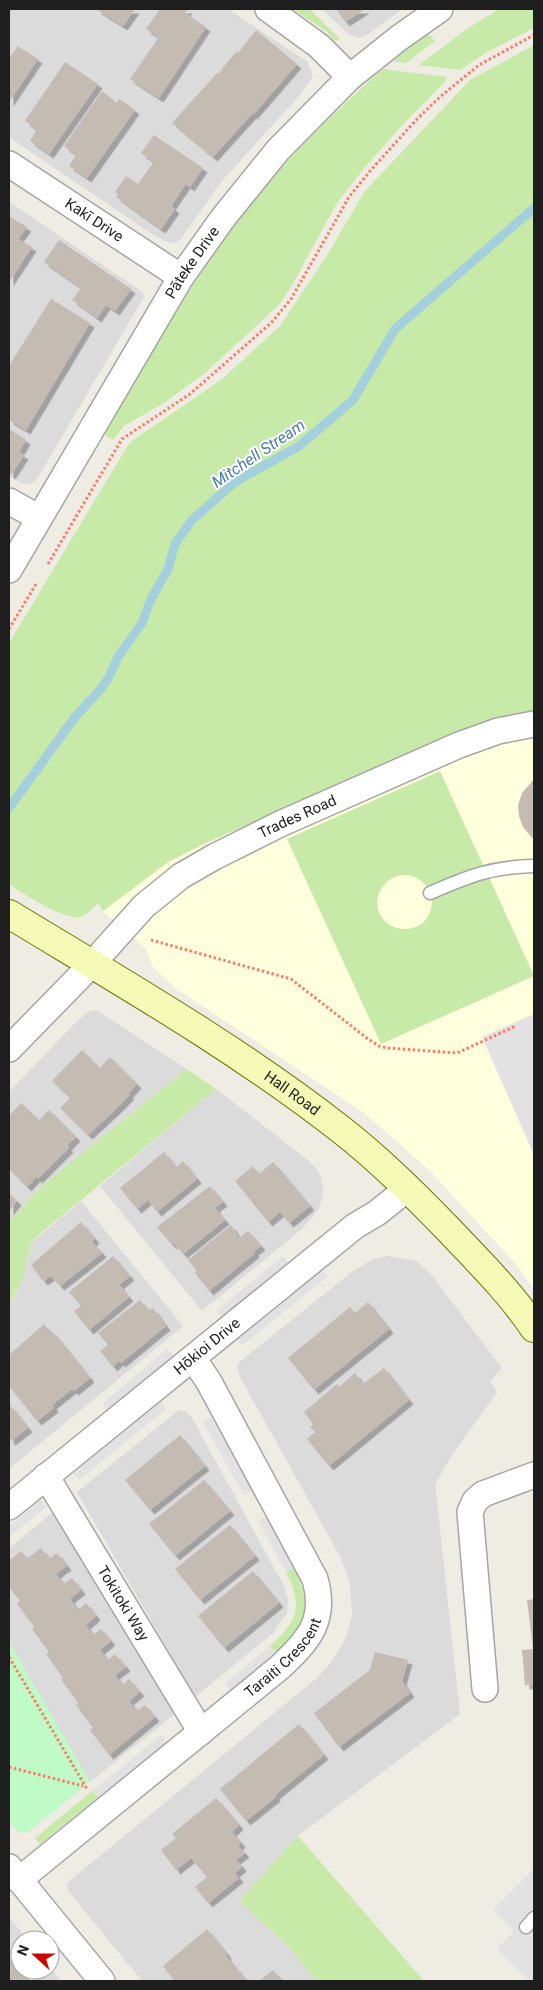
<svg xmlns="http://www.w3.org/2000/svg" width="543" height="1990" font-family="Roboto,sans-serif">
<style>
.residential{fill:#dcdbdb}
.education{fill:#feffdd}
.grass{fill:#c7eaa9}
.park{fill:#c0fac6}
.parking{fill:#e2e2e2}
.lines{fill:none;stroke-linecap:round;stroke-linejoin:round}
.stream{stroke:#a4cfdd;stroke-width:9}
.building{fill:#c4bbb3;filter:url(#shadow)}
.lane-casing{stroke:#a5a5a5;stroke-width:15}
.street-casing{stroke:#a5a5a5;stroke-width:28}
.secondary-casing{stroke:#677604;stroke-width:30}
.path{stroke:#fb7c69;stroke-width:3;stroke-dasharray:2.5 2.5;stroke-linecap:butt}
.lane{stroke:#fff;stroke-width:12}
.street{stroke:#fff;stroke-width:25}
.secondary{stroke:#f5fab7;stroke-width:28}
.labels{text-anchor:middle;stroke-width:4;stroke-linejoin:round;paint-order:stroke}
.street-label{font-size:15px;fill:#1e1e1e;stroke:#fff}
.water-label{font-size:16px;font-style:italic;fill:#4979ae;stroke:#fff}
</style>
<defs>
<filter id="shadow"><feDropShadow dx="4.5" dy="4.5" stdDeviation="0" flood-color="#0004"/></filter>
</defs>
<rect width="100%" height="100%" fill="#efece4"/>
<!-- residential -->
<path class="residential" d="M9,9H228L308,62L313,76L299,96L221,182L181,239L175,243L167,242L156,237L9,137Z
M322,9H402L366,36L359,38L348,34Z
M9,202L138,289L143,293L144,297L40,474L35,481L28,484L21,483L9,476Z
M96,1010L187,1069L45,1183L9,1221V1092L75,1023L88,1012Z
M216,1089L304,1157L316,1168L321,1177L323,1191L321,1203L316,1213L302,1229L202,1311L100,1186Z
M81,1201L183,1326L9,1469V1305L19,1288L32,1242Z
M387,1256L416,1261L430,1273L502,1368L490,1381L497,1392L450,1458L436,1483V1492L460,1714L298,1836L239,1901L286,1944L317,1981H142L69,1892L67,1888L68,1882L317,1678L333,1660L346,1637L352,1615L350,1584L341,1558L241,1379L238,1371V1363L353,1271L371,1260Z
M179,1410L186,1411L192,1418L284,1586L288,1599L287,1613L273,1633L195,1697L77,1492Z
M57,1509L175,1714L90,1782L9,1642V1548Z
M9,1917L28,1940H20V1970H50V1967L61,1981H9Z"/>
<!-- education -->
<path class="education" d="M534,713V1288L513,1261L429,1170L363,1112L178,990L153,967L146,949L103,911L168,862L208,842L447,737L493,720Z"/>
<!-- grass -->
<path class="grass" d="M293,9H310L340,39L334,41L327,32Z
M499,9H534V28L487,52L460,70L419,65L467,29Z
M426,34L430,35L435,41L406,63L393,61Z
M534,45V713L493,720L447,737L208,842L168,862L103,911L98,903C93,908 86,916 79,917C61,919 24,894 9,884V643L130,442L221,380L280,326L328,254L364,192L470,80Z
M383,69L447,77L445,82L408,119L365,167L337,203L291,287L279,305L205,373L164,403L124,426L113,440L106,436V432C154,350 201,262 262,190C299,146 340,107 383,69Z
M440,771L483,865L427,886C395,853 357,903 390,925C398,930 407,930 416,927C428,922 432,911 432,899L489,877L534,976L381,1044L287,839Z
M187,1069L216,1089L36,1237L30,1246L23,1278L9,1305V1221L45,1183Z
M294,1568C313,1608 307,1624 276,1653L270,1646C299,1620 303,1607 286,1572Z
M92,1791L98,1797L40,1844L35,1838Z
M298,1836L424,1981H317L286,1944L239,1901Z"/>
<!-- park -->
<path class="park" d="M9,1642L90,1782L28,1832C18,1835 14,1828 9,1821Z"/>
<!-- parking -->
<path class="parking" d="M534,1014V1155L482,1037Z
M283,1256L288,1263L222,1317L217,1310Z
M322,1269L328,1276L242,1346L236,1339Z
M167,1349L174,1356L107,1410L102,1404Z
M161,1402L166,1409L79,1480L73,1473Z
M211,1417L252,1490L244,1495L203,1422Z
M41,1500L46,1507L9,1537V1526Z
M266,1517L294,1568L286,1572L258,1521Z
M270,1646L276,1653L230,1690L225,1683Z
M161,1735L167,1742L98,1797L92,1791Z
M534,1869V1981H529L497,1949L514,1931L493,1910Z"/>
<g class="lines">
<!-- stream -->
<path class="stream" d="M9,808L75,717L100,690L109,677L118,657L142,623L151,599L168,569L175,544L192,520L235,482L299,446L353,400L395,329L534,208"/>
</g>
<!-- building -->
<path class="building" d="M96,9H135L123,26Z
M160,9H188L185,13L206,27L159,98L130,79L159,37L146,29Z
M336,9H365L345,22Z
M256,30L297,64L253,115L252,114L213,157L172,123L217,73L218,74L236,52L238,53Z
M18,46L38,59L9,102V56L10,57Z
M65,62L98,84L49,154L30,141L37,129L25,121Z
M102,91L117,103L119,99L135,110L87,178L69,166L76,155L64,146Z
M154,135L203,168L190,187L186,184L171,206L175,209L161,229L116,197L118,194L115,192L126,176L138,184L154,162L141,153Z
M9,216L27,227L18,239L32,247L9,282Z
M59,240L131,289L115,311L106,305L97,318L72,300L81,288L44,262Z
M51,299L90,323L26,430L9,420V366Z
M9,429L26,440L19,452L24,455L11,475L9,474Z
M534,779V840L523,827L519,816L518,805L522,793Z
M82,1050L100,1068L110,1057L137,1084L128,1094L130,1095L115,1110L88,1135L60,1108L70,1098L52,1081Z
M21,1103L39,1120L49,1110L76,1137L67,1146L69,1148L38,1179L36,1177L27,1187L9,1169V1116Z
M164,1152L176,1167L183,1161L197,1179L157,1212L148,1200L137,1209L120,1188Z
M273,1162L310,1206L289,1223L280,1212L268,1222L235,1181L253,1166L259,1174Z
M210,1186L223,1202L216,1207V1209L225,1220L183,1254L174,1243L172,1245L157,1227Z
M9,1193L17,1201L9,1211Z
M81,1222L95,1239L92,1242L102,1253L60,1286L51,1276L43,1281L31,1265Z
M231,1225L239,1238L248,1231L261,1246L254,1251L255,1253L209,1291L195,1273L197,1271L188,1260Z
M113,1256L130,1276L119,1285L129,1297L89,1330L74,1311L81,1306L69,1292Z
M140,1300L149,1311L153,1308L166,1326L121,1363L119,1361L113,1367L100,1351L108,1345L98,1333Z
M368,1302L389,1329L314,1390L288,1358L350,1307L355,1313Z
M44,1324L51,1333L52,1331L90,1378L74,1391L72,1389L52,1405L54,1408L37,1421L9,1386V1355Z
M384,1368L409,1400L329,1466L307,1439L315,1432L310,1427L313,1424L304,1412L337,1384L339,1387L355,1373L363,1384Z
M9,1404L28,1428L11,1441L10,1439L9,1440Z
M180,1435L205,1466L150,1510L125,1480Z
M204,1480L230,1511L175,1556L149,1524Z
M230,1525L255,1556L200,1600L175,1569Z
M41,1548L49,1559L57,1553L67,1566L56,1574L64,1584L72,1578L81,1590L70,1599L78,1610L86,1603L96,1616L86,1625L93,1635L101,1629L111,1641L100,1650L108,1660L115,1654L126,1667L115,1675L123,1685L129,1679L140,1692L129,1701L137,1711L145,1705L155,1717L109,1755L90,1730L93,1728L76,1705L78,1703L61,1679L63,1678L46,1654L49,1652L32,1629L34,1627L17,1604L20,1601L9,1587V1561L21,1551L27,1559Z
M253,1571L279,1603L224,1648L198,1616Z
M534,1599V1684L525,1685L522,1650L533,1649L527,1600Z
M375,1652L408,1660L402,1681L410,1693L339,1747L314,1713L370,1670Z
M299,1724L324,1755L275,1795L276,1797L246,1821L220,1789Z
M216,1798L239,1825L232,1832L241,1843L238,1846L245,1853L236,1860L242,1867L235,1873L239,1878L208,1903L195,1887L207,1877L191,1858L176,1870L161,1850L176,1838L172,1834Z
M207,1929L227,1954L226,1956L245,1979L243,1981H174L163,1966Z
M10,1959L27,1979L25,1981H9Z
M273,1970L283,1981H259Z"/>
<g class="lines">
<defs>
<path id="lane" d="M430,893C469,876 491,867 534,866
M526,1927L534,1918"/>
<g id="street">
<path d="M268,9L319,46L350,77"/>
<path id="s1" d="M9,164L181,277"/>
<path d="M9,501L39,518"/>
<path id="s2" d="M9,570L181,277L223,218L278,150L350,77L399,38L440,9"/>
<path id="s3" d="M9,1049L92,964L144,906L181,876L214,857L280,824L459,745L498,731L534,724"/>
<path id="s4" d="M46,1476L201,1732"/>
<path id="s5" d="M9,1507L355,1226L377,1213L408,1188"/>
<path d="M485,1689L470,1512L475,1501L483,1494L534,1475"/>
<path d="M9,1867L102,1981"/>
<path id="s6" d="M19,1880L279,1668C308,1641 327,1621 315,1579L209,1382L193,1358"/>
</g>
<g id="secondary">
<path id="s7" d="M9,914C121,982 235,1047 339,1128C379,1159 415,1195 450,1231C479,1262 510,1292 534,1328"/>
</g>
</defs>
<!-- lane casing -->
<use href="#lane" class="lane-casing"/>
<!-- street casing -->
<use href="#street" class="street-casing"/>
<!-- secondary casing -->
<use href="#secondary" class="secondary-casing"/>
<!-- path -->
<path class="path" d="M48,564L122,439L190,394L271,323L291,299L349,197L370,171L418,118L441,96L479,65L534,35
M9,629L36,584
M151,940L291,979L368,1039L379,1046L388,1048L457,1053L516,1026
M9,1657L87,1789
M9,1767L83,1786"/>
<!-- lane -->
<use href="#lane" class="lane"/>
<!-- street -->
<use href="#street" class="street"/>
<!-- secondary -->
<use href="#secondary" class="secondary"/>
</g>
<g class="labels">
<!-- street labels -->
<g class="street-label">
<text dy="5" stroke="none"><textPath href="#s1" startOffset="102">Kakī Drive</textPath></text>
<text dy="5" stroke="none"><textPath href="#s2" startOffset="358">Pāteke Drive</textPath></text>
<text dy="5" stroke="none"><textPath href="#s3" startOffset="375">Trades Road</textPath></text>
<text dy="5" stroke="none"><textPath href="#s7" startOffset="335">Hall Road</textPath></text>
<text dy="5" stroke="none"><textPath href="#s5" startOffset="255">Hōkioi Drive</textPath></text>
<text dy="5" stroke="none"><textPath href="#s4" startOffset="149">Tokitoki Way</textPath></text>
<text dy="5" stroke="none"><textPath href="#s6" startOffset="346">Taraiti Crescent</textPath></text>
</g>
<!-- water labels -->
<g class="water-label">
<text transform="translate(258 453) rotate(-34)" y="6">Mitchell Stream</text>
</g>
</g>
<!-- border -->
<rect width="543" height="1990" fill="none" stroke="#1e1e1e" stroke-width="20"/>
<!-- north arrow -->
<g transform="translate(35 1955) rotate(291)"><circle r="24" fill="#ffffff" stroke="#a5a5a5"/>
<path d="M0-4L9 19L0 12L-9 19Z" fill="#cc0600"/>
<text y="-8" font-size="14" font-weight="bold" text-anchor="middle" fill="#1e1e1e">N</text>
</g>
</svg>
